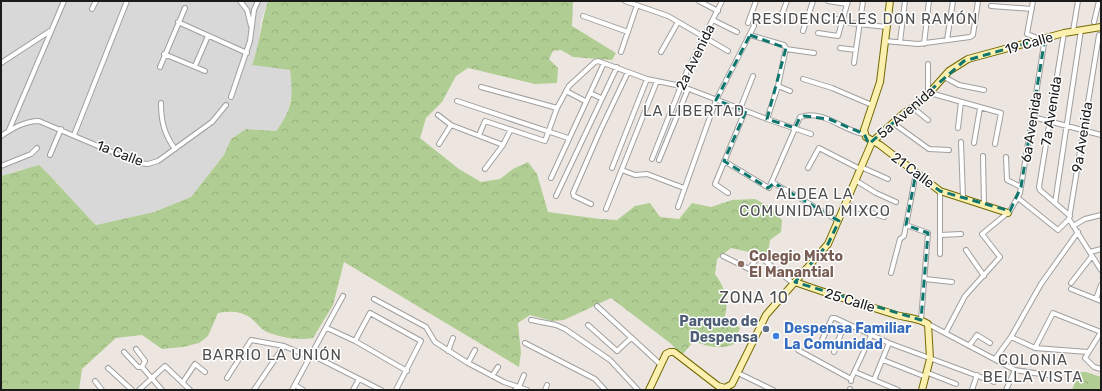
<svg xmlns="http://www.w3.org/2000/svg" width="1102" height="391" font-family="Rubik,sans-serif">
<style>
.residential{fill:#d9d8d8}
.forest{fill:url(#forest-crowns)}
.lines{fill:none;stroke-linecap:round;stroke-linejoin:round}
.street-casing{stroke:#9f9f9f;stroke-width:6}
.secondary-casing{stroke:#736901;stroke-width:8}
.street{stroke:#fff;stroke-width:4}
.secondary{stroke:#fbf0b0;stroke-width:6}
.marked{fill:none;stroke:#0f766e;stroke-width:3;stroke-dasharray:8 5;stroke-linejoin:round}
.education-dot{fill:#8d6e63;stroke:#fff;stroke-width:1.5}
.service-dot{fill:#5c6f8a;stroke:#fff;stroke-width:1.5}
.shop-dot{fill:#3f7fe0;stroke:#fff;stroke-width:1.5}
.labels{text-anchor:middle;stroke-width:3;stroke-linejoin:round;paint-order:stroke}
.street-label{font-size:14px;fill:#1b1b1b;stroke:#fff}
.education-label{font-size:14px;font-weight:bold;fill:#785e54;stroke:#fff;text-anchor:start}
.service-label{font-size:14px;font-weight:bold;fill:#4e5e75;stroke:#fff;text-anchor:end}
.shop-label{font-size:14px;font-weight:bold;fill:#366cbe;stroke:#fff;text-anchor:start}
.neighbourhood-label{font-size:15px;letter-spacing:1px;fill:#4e4e4e;stroke:#fff}
.quarter-label{font-size:16px;letter-spacing:1px;fill:#4e4e4e;stroke:#fff}
</style>
<defs>
<pattern id="forest-crowns" width="20" height="18" patternUnits="userSpaceOnUse"><rect width="20" height="18" fill="#b0ce93"/><path d="M2 6a3 3 0 1 1 6 0M12 15a3 3 0 1 1 6 0" fill="none" stroke="#97b07e"/></pattern>
</defs>
<rect width="100%" height="100%" fill="#ede6e0"/>
<!-- residential -->
<path class="residential" d="M1,1H268L261,20L258,48L252,65L290,69L292,90L287,116L276,131L246,129L231,139L224,155L191,197L154,212L96,225L72,200L57,182L22,169L1,176Z"/>
<!-- forest -->
<path class="forest" d="M268,1H573L572,26L616,53L612,60L573,57L561,50L553,51L549,59L558,68L557,83L535,84L468,68L456,76L442,102L426,118L420,138L459,169L481,182L500,179L513,169L528,162L537,174L548,212L600,219L617,220L635,206L650,203L660,217L679,219L692,203L711,207L732,200L755,199L770,207L782,220L781,232L770,240L768,253H754L731,248L717,259L715,274C725,288 729,299 725,316L740,328L734,344C720,350 708,347 694,341L682,355L670,343L611,298L564,320L552,321L530,315L518,323L521,353L519,367L344,262L333,305L313,338C298,341 278,337 265,331C259,328 256,322 251,318C240,311 230,311 218,313L208,336L199,343L183,347L162,349L142,335L116,338L82,369L79,390H1V176L39,165C59,184 76,205 96,225L154,212L191,197L224,155L231,139L246,129L276,131C293,109 293,96 290,70L252,65C260,44 261,22 268,1Z
M1079,372H1086L1101,377V390H1072Z"/>
<g class="lines">
<defs>
<path id="street" d="M240,1L247,10L251,26
M625,1L668,16L728,51
M699,1L718,11
M828,1L847,4
M1033,1L1027,34L1035,37L1037,40
M991,6L1032,9
M92,9L96,1
M583,16L628,32
M823,17L842,20
M713,20L737,32
M178,22L247,53
M779,22L787,1
M1094,22L1099,1
M748,23L756,1
M850,23L887,27
M803,31L813,1
M1073,31L1078,1
M818,33L838,36L848,1
M1064,33L1039,187L1040,190L1070,216
M750,35L784,45L786,48L778,86L767,119
M1099,35L1069,219L1101,270
M947,40L953,1
M885,41L918,44L970,37L973,35L978,1
M900,42L905,1
M924,44L929,1
M840,48L856,50
M786,49L814,53
M621,52L637,5
M661,52L678,22
M164,54L205,71
M1,63L50,31
M854,63L863,1
M928,64V90L930,93L1001,113L995,144
M195,66L208,36
M160,67L185,8
M944,77L959,85L984,90
M803,79L832,88L872,105
M778,86L790,91
M481,87L557,108
M566,91L585,101
M590,93L601,98
M231,97L250,41L254,10L258,1
M457,101L568,138
M161,103C161,121 164,134 175,149
M912,107L928,120
M740,109L753,76
M438,115L451,125
M1033,117L1101,135
M893,123L929,149L949,150
M958,128L961,102
M9,130L64,1
M74,135L127,1
M479,135L485,121L545,141L557,108L569,86L595,62L598,61L647,79L681,86L767,119L811,134
M1,136C13,128 25,121 39,121L138,163L148,164L158,161L212,122L226,105
M961,142L963,198
M974,143L980,108
M439,144L451,125L503,145
M50,155L61,129
M983,156L984,205
M1006,157L1007,180L1021,187
M652,159L687,71L722,1
M659,160L688,89
M724,161L769,188L800,117C823,109 843,131 864,134
M1,166L31,154L37,148
M861,167L888,179
M612,168L647,79
M808,168L819,148L860,169
M485,169L503,145L510,131
M622,170L635,175L647,174L684,188
M551,178L604,63
M855,180L876,193L896,202
M772,182L839,221
M728,193L715,184L745,111
M556,196L617,67
M1018,198L1058,230L1069,219
M1055,203L1081,30
M591,204L574,196L573,193L600,131L628,72
M845,204L884,217
M678,207L716,100L754,26
M606,209L657,81
M906,225L928,233L921,320
M1073,226L1085,219L1101,215
M940,235L961,234
M966,250L984,276
M1090,252L1101,249
M940,254V191
M723,256L749,269L759,256L794,284
M891,273L900,239L904,236L916,173
M925,279L952,282
M1071,283L1092,256
M1071,289L1101,301
M374,299L426,327L435,342L468,363L504,382L527,390
M1096,299L1101,285
M597,306L660,364
M531,320L556,325L565,329L610,360L638,390
M928,324L1015,370L1060,377
M588,325L617,351L631,338
M327,328L355,341L407,371
M946,332L965,296L1000,257L982,234L1010,211L1020,193L1045,38
M1101,332L1085,358L1094,367L1101,369
M1011,337L1035,348L1088,352
M355,341L370,313L421,341L396,390
M525,343L595,379L605,390
M969,346L977,335L990,343
M819,347L832,318H835L889,343L994,382
M1035,348L1053,313L1101,332
M136,349L145,361L142,367
M798,350L851,379V381
M448,351L453,338
M124,352L138,367H142
M834,352L845,323
M312,355L381,390
M995,359L1011,337L1041,284L1078,232
M883,360L926,377
M468,363L475,350
M142,367L162,390
M108,368L132,390
M855,372L898,390
M738,373L773,390
M928,373L956,384
M492,376L498,367
M227,378L251,340L284,346L310,357
M851,379L871,336
M874,380L889,343
M95,381L102,390
M183,382L195,364L205,372
M295,385L303,390
M139,390L165,366L190,390
M254,390L284,346
M292,390L343,296
M353,390L359,379
M515,390L519,387L524,375
M545,390L547,385
M850,390V389
M972,390L977,375
M1006,390L1015,370"/>
<path id="secondary" d="M890,1L880,82L864,130L866,137L880,145L940,191L1008,213
M795,282C828,294 862,304 896,315C907,318 918,318 928,324L930,359L922,390
M649,390L666,354L670,352H674L718,386L725,388L732,384L766,315L828,244L872,142L903,114L924,99L949,71L968,59L1064,33L1101,27"/>
</defs>
<!-- street casing -->
<use href="#street" class="street-casing"/>
<!-- secondary casing -->
<use href="#secondary" class="secondary-casing"/>
<!-- street -->
<use href="#street" class="street"/>
<!-- secondary -->
<use href="#secondary" class="secondary"/>
</g>
<!-- marked area -->
<path class="marked" d="M750,35L786,48L767,119L795,128L799,119L804,116L829,119L864,134L869,144L964,61L1045,38L1021,187L1010,211L940,191L916,173L906,225L928,233L921,320L795,282L828,244L839,221L774,183L768,188L724,161L746,111L716,100Z"/>
<!-- markers -->
<circle class="education-dot" cx="741" cy="264" r="4"/>
<circle class="service-dot" cx="766" cy="329" r="4"/>
<circle class="shop-dot" cx="776" cy="336" r="4"/>
<g class="labels">
<!-- street labels -->
<g class="street-label">
<text transform="translate(1029 43) rotate(-16)" y="5">19 Calle</text>
<text transform="translate(695 57) rotate(-64)" y="5">2a Avenida</text>
<text transform="translate(1051 111) rotate(-81)" y="5">7a Avenida</text>
<text transform="translate(906 112) rotate(-41)" y="5">5a Avenida</text>
<text transform="translate(1031 127) rotate(-81)" y="5">6a Avenida</text>
<text transform="translate(1082 137) rotate(-81)" y="5">9a Avenida</text>
<text transform="translate(120 153) rotate(21)" y="5">1a Calle</text>
<text transform="translate(913 170) rotate(37)" y="5">21 Calle</text>
<text transform="translate(850 300) rotate(17)" y="5">25 Calle</text>
</g>
<!-- education labels -->
<g class="education-label">
<text x="749" y="261">Colegio Mixto<tspan x="749" dy="16">El Manantial</tspan></text>
</g>
<!-- service labels -->
<g class="service-label">
<text x="758" y="326">Parqueo de<tspan x="758" dy="16">Despensa</tspan></text>
</g>
<!-- shop labels -->
<g class="shop-label">
<text x="784" y="333">Despensa Familiar<tspan x="784" dy="16">La Comunidad</tspan></text>
</g>
<!-- neighbourhood labels -->
<g class="neighbourhood-label">
<text x="865" y="24">RESIDENCIALES DON RAMÓN</text>
<text x="694" y="116">LA LIBERTAD</text>
<text x="815" y="199">ALDEA LA<tspan x="815" dy="17">COMUNIDAD MIXCO</tspan></text>
<text x="272" y="360">BARRIO LA UNIÓN</text>
<text x="1033" y="365">COLONIA<tspan x="1033" dy="17">BELLA VISTA</tspan></text>
</g>
<!-- quarter labels -->
<g class="quarter-label">
<text x="754" y="303">ZONA 10</text>
</g>
</g>
<!-- border -->
<rect width="1102" height="391" fill="none" stroke="#1b1b1b" stroke-width="4"/>
</svg>
